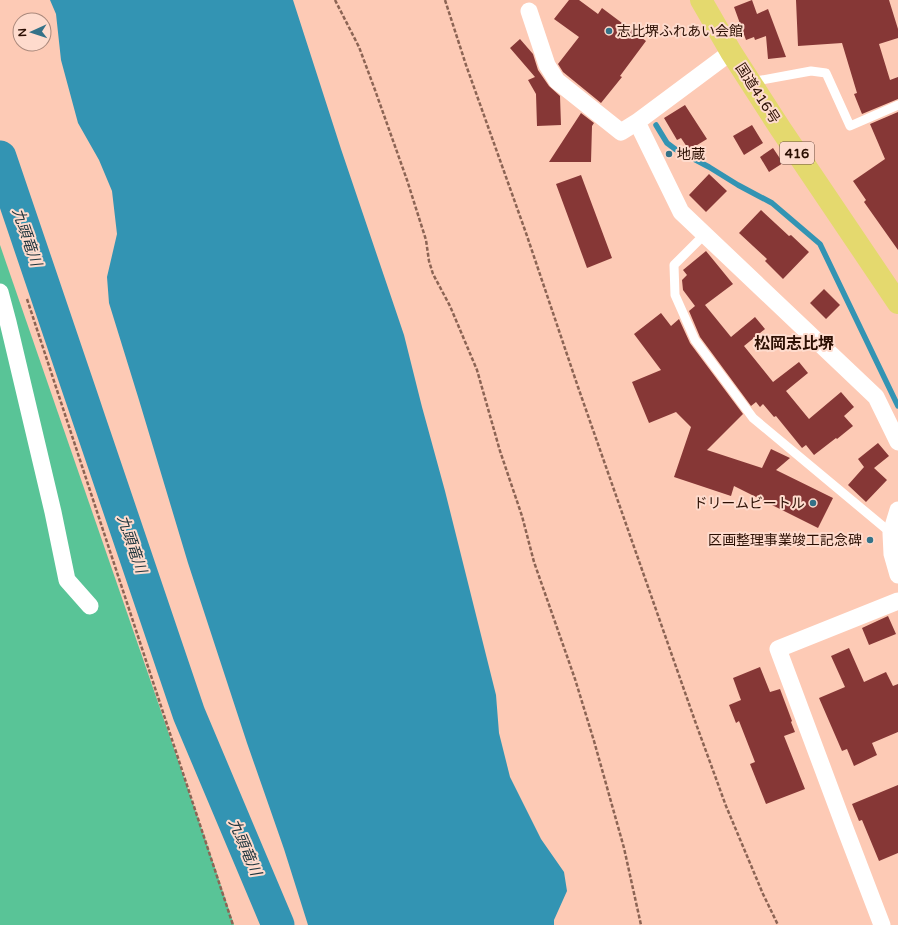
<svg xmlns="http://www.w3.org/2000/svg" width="898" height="925" font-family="'Varela Round','Noto Sans JP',sans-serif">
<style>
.green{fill:#59c497}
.water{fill:#3394b3}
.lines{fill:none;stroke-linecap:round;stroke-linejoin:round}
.stream{stroke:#3394b3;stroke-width:5.5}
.river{stroke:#3394b3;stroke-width:33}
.building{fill:#863736}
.path{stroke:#8c6454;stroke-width:2.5;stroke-dasharray:4 2;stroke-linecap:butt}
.lane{stroke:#fff;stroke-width:9}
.street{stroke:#fff;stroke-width:17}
.highway{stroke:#e4d96e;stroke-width:22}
.poi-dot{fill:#347288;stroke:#fedbcd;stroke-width:1.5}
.labels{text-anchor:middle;stroke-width:4;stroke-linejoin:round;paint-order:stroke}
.shield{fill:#fedbcd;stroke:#6b4c40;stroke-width:1}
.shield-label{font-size:13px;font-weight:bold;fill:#2c0f03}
.poi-label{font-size:14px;fill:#2c0f03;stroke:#fedbcd;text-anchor:start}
.street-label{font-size:14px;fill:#2c0f03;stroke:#fedbcd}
.water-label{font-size:15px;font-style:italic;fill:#20363e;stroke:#fedbcd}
.quarter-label{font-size:16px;font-weight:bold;fill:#2c0f03;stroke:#fedbcd}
</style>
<rect width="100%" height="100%" fill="#fdcab5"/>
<!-- green -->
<path class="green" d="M0,245L209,850L234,925H0Z"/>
<!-- water -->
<path class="water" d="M50,0H293L341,149L404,335L422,407L445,491L496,695L499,733L510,777L541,839L564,872L567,891L554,920V925H308L284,849L247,743L188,563L139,400L109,303L107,277L117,234L112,191L99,160L78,123L61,60L56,14Z"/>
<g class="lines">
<!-- stream -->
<path class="stream" d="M656,125L667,143L675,149L709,167L738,185L772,203L820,244L898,406"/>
<!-- river -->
<path class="river" d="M0,157L189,714L278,925"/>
</g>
<!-- building -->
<path class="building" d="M569,0H579L598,14L602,8L646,41L620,76L622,77L601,103L563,72L558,64L579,37L554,19Z
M752,0L757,14L768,9L786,57L768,59L766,36L755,40L754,37L746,40L734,7Z
M796,0H889L898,29V38L879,44L890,80L898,77V99L862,114L854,94L857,93L842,43L798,46Z
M520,39L533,54L538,70L549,86L560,96L561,125L537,126L536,94L528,80L535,77L510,48Z
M685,105L707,139L689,150L681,138L677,140L664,118Z
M898,112V250L864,202L866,200L853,181L885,159L870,124Z
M581,113L594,123L592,126L591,162H549Z
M752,125L763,143L744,155L733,136Z
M773,148L783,163L769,172L760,157Z
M709,174L727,191L706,212L689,195Z
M581,175L612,258L587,268L556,184Z
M761,210L789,236L791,235L809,252L783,279L765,261L767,259L739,233Z
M706,251L733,284L705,305L731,337L755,317L765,329L744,346L773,382L799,362L808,373L786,391L809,419L841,392L854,407L844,416L853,426L837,439L836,438L814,455L806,445L802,448L776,416L774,417L763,404L760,407L756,402L751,406L700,337L689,311L695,306L683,290L682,280L687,275L683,270Z
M824,289L840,305L826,319L810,303Z
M661,313L671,326L679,319L690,343L743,414L707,450L762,468L771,449L790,458L776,470L833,498L818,528L734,486L731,496L674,477L691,427L676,412L649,423L632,382L661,370L634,334Z
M878,443L889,456L874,468L887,480L866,502L848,485L864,467L858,459Z
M888,616L896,634L869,645L862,628Z
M849,648L864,682L886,672L893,686L898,684V732L872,743L877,755L854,766L847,749L842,751L819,698L845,687L831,656Z
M760,667L770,692L780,689L792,721L791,722L795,732L784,736L805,789L766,804L750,764L755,762L739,721L736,723L729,705L741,700L733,678Z
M898,785V853L879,861L862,820L859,821L852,804Z"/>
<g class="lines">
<!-- path -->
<path class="path" d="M335,0L359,47L375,90L407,180L426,240L429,261L433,274L450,306L477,370L500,451L522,516L534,562L575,679L594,741L624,848L641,925
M445,0L466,65L526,233L578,387L695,721L726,806L763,894L778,925
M27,299L233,925"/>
<!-- lane -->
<path class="lane" d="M751,82L811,71L826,73L850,126L898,105
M705,234L674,265L675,295L695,340L753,418L891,533"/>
<!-- street -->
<path class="street" d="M529,11L547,65L557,81L621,132L637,122L731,52
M637,122L681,212L876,397L898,442
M0,292L8,322L53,512L67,580L90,606
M898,510L891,533L892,554L898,575
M882,925L846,831L778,649L898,601"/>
<!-- highway -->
<path class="highway" d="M701,0L731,52L780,128L898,303"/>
</g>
<!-- markers -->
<g class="poi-dot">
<circle cx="609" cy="31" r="4"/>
<circle cx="669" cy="154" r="4"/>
<circle cx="813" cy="503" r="4"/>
<circle cx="870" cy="540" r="4"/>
</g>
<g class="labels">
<!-- shield labels -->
<rect class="shield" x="780" y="142" width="34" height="22" rx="3"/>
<g class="shield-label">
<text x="797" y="158">416</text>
</g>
<!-- poi labels -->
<g class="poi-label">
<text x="617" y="36">志比堺ふれあい会館</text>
<text x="677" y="159">地蔵</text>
<text x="805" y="508" text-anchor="end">ドリームビートル</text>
<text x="862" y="545" text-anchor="end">区画整理事業竣工記念碑</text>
</g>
<!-- street labels -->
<g class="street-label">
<text transform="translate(758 93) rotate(57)" y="5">国道416号</text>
</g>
<!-- water labels -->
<g class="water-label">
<text transform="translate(27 237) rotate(71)" y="5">九頭竜川</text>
<text transform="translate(132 544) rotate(71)" y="5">九頭竜川</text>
<text transform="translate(245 847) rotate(67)" y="5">九頭竜川</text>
</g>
<!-- quarter labels -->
<g class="quarter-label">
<text x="794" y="349">松岡志比堺</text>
</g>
</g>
<!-- north arrow -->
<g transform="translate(32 32) rotate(267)"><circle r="19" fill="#fedbcd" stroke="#aa897c"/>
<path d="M0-3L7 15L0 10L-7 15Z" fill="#347288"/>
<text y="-6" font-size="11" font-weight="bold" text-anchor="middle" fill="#2c0f03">N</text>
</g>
</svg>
